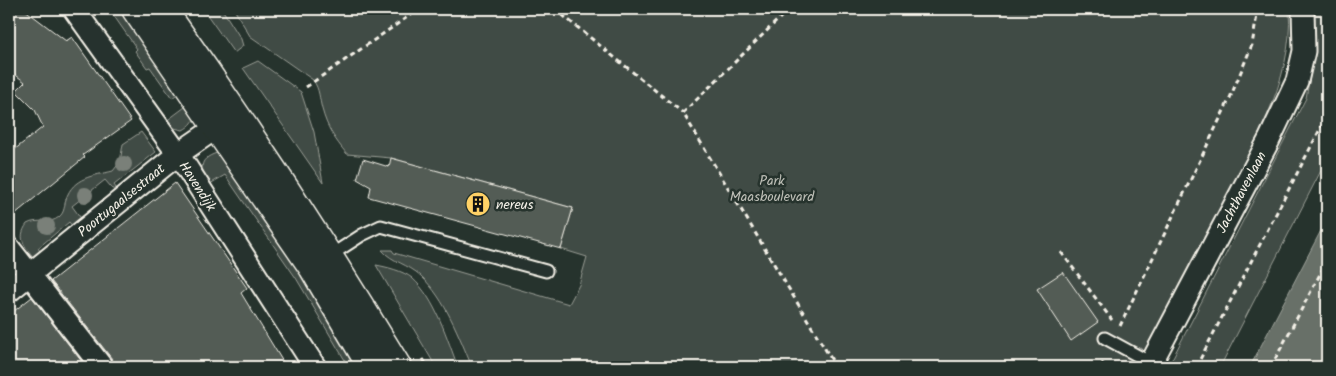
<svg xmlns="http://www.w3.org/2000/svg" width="1336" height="376" font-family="Kalam,sans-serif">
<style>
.green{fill:#414b45;stroke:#9a9e96}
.water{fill:#676f68;stroke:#9fa39b}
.building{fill:#525c55;stroke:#f4f1e8}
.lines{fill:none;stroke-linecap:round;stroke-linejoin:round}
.service-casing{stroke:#f4f1e8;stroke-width:15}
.minor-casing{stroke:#f4f1e8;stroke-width:25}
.tertiary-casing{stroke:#f4f1e8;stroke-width:31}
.path{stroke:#f4f1e8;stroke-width:3;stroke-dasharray:5 4;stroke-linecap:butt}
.service{stroke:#26332d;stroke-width:11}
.minor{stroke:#26332d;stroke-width:21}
.tertiary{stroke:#26332d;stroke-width:28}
.tree{fill:#7a8079}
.labels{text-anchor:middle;stroke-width:5;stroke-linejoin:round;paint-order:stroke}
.park-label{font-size:14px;fill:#bebfb7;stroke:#26332d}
.street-label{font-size:14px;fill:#f4f1e8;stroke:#26332d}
.poi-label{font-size:14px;fill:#f4f1e8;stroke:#26332d;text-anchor:start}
</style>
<rect width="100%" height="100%" fill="#26332d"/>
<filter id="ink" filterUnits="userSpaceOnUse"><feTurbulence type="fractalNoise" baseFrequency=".02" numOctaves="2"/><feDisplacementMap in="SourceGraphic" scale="10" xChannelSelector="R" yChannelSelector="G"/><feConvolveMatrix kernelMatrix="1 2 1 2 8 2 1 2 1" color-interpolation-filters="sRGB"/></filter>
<g filter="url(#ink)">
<!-- green -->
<path class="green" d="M109,9H129L184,89L172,98L150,67L147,68L135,51L137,49Z
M203,9H222L241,39L243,46L234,53Z
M234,9H1289C1295,81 1249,152 1217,214C1193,260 1169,306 1145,352L1139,347L1133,359L1138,367H472C459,336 446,300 421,276C408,264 392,262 382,250H392L394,253L569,304L579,285L587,257L561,249L573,208L391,158L347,154C335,140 327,128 322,109C319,98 320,90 313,80L250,36Z
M1313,9H1327V159L1220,367H1168L1306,98L1314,54Z
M258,61L301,92L314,132L323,183L243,68Z
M193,101C197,115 196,123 183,130L170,127L165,122Z
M141,132L156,152L114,185L119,192L117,194L105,180L72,206L83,221L74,228L69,222L38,248L42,254L36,260C26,248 16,239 27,224C37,218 50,225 59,217C65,212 64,206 66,199C73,177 93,176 113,171L120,162L123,144Z
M220,152L365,367H349L296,278L225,175L210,184C198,167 199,158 220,152Z
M376,265C387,267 403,271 412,278C436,299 447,339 458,367H436Z"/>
<!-- water -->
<path class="water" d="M1327,219V367H1250Z"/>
<!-- building -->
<path class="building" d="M9,9H24L66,41L72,37L131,121L83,155L85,157L9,219V154L43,127L35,110L16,91L25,82L9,70Z
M391,158L573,208L561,249L369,197L371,187L357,179L363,159L389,167Z
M175,183L247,288L241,293L286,367H114L112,359L51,281Z
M1063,272L1098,322L1071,341L1037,289Z
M32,297L86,367H9V315Z"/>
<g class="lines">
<defs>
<path id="service" d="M328,257L362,235L381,226L546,271
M1105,338L1151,363"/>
<path id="minor" d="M74,9L178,154L315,367
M9,248L102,367
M9,291L178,154L229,119
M1149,367L1269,140L1297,81L1304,51L1303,9"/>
<path id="tertiary" d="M136,9L313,267L372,367
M162,9C245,126 323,245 397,367"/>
</defs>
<!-- service casing -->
<use href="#service" class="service-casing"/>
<!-- minor casing -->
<use href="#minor" class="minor-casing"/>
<!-- tertiary casing -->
<use href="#tertiary" class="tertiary-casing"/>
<!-- path -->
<path class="path" d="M555,9L683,113
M789,9L683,113L836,367
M306,87L419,9
M1061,252L1112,320
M1120,326L1230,98L1252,45L1258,9
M423,359L428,367
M1101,367L1105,359
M1196,367L1327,116
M1271,367L1327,261"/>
<!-- service -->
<use href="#service" class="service"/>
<!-- minor -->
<use href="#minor" class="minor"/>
<!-- tertiary -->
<use href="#tertiary" class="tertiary"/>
</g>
<!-- trees -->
<g class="tree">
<circle cx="124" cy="164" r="8"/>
<circle cx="85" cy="195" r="8"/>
<circle cx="47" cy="226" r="8"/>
</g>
</g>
<!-- icons -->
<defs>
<symbol id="building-disc" viewBox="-11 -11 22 22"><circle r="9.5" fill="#ffd166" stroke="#26332d"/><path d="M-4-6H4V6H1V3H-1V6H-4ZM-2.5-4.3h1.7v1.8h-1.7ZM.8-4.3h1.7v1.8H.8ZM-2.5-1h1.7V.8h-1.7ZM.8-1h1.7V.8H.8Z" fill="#111"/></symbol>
</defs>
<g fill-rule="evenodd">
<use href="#building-disc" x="464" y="190" width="28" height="28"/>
</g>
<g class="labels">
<!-- park labels -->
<g class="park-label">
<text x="772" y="185">Park<tspan x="772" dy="16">Maasboulevard</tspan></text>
</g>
<!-- street labels -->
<g class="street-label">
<text transform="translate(198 186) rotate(57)" y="5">Havendijk</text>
<text transform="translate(1241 192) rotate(-62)" y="5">Jachthavenlaan</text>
<text transform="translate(121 200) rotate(-39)" y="5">Poortugaalsestraat</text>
</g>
<!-- poi labels -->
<g class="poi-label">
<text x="496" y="209">nereus</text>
</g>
</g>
<!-- margin -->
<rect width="1336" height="376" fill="none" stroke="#26332d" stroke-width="30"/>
<rect x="15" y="15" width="1306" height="346" fill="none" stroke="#f4f1e8" stroke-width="2" filter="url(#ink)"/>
</svg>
